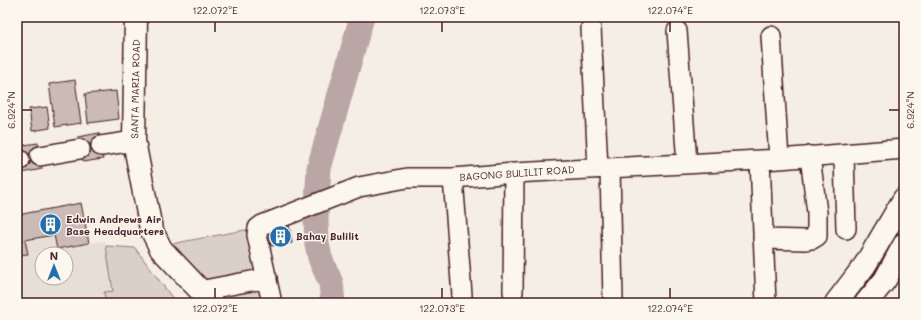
<svg xmlns="http://www.w3.org/2000/svg" width="921" height="320" font-family="Mali,sans-serif">
<style>
.built{fill:#e7dfd6;fill-rule:evenodd}
.green{fill:#dbd0c9;stroke:#92787a}
.lines{fill:none;stroke-linecap:round;stroke-linejoin:round}
.river{stroke:#baa7a5;stroke-width:25}
.building{fill:#cabbb6;stroke:#4a1f2b}
.minor-casing{stroke:#4a1f2b;stroke-width:22}
.major-casing{stroke:#4a1f2b;stroke-width:25}
.minor{stroke:#fbf7ec;stroke-width:19}
.major{stroke:#fbf7ec;stroke-width:22}
.ticks{fill:none;stroke:#4a1f2b;stroke-width:1.5}
.labels{text-anchor:middle;stroke-width:3;stroke-linejoin:round;paint-order:stroke}
.street-label{font-size:10px;fill:#4a1f2b;stroke:#fbf7ec}
.poi-label{font-size:10px;font-weight:bold;fill:#4a1f2b;stroke:#fbf7ec;text-anchor:start}
.neatline{fill:none;stroke:#4a1f2b;stroke-width:1.5}
.ticks-label{font-size:10px;text-anchor:middle;fill:#4a1f2b}
</style>
<rect width="100%" height="100%" fill="#f4eee4"/>
<filter id="ink" filterUnits="userSpaceOnUse"><feTurbulence type="fractalNoise" baseFrequency=".025" numOctaves="2"/><feDisplacementMap in="SourceGraphic" scale="8" xChannelSelector="R" yChannelSelector="G"/><feConvolveMatrix kernelMatrix="1 2 1 2 8 2 1 2 1" color-interpolation-filters="sRGB"/></filter>
<g filter="url(#ink)">
<!-- built -->
<path class="built" d="M81,203L89,243L105,241L106,246L135,248L176,303H17V215ZM42,254H66V278H42Z"/>
<!-- green -->
<path class="green" d="M250,229L262,275L206,286L171,244Z
M106,246L135,248L176,303H106L104,292L113,291Z
M264,284L268,303H220L210,293Z"/>
<g class="lines">
<!-- river -->
<path class="river" d="M333,303L331,283L320,258L317,244L316,220L319,168L362,17"/>
</g>
<!-- building -->
<path class="building" d="M75,80L81,123L55,127L49,84Z
M116,91L119,119L88,123L85,94Z
M47,107L50,128L32,131L29,109Z
M99,133L103,159L83,162L78,137Z
M38,143L42,169L22,173L17,146Z
M81,203L89,243L57,249L54,235L25,240L28,254L17,255V215Z
M289,225L292,243L271,246L268,229Z"/>
<g class="lines">
<defs>
<path id="minor" d="M591,28L598,168
M677,31L687,163
M771,36L779,159
M101,146L134,141
M844,155L846,229
M40,156L80,149
M17,160H20
M760,160L766,303
M610,168L613,300
M453,178L462,295L460,303
M763,239L806,240L812,239L817,236V213L810,156
M199,291L267,278
M513,292L514,173
M272,303L257,235L258,228L262,225L359,187L407,178H453L514,173L779,159L904,149"/>
<path id="major" d="M136,17L134,141L151,229L161,249L212,303
M836,303L865,265L904,199
M866,303L885,280L904,245"/>
</defs>
<!-- minor casing -->
<use href="#minor" class="minor-casing"/>
<!-- major casing -->
<use href="#major" class="major-casing"/>
<!-- minor -->
<use href="#minor" class="minor"/>
<!-- major -->
<use href="#major" class="major"/>
</g>
</g>
<!-- ticks -->
<path class="ticks" d="M215,22V32M442,22V32M670,22V32M22,110H32M889,110H899M215,288V298M442,288V298M670,288V298"/>
<!-- icons -->
<defs>
<symbol id="building-disc" viewBox="-11 -11 22 22"><circle r="9.5" fill="#1f6fb2" stroke="#fbf7ec"/><path d="M-4-6H4V6H1V3H-1V6H-4ZM-2.5-4.3h1.7v1.8h-1.7ZM.8-4.3h1.7v1.8H.8ZM-2.5-1h1.7V.8h-1.7ZM.8-1h1.7V.8H.8Z" fill="#fff"/></symbol>
</defs>
<g fill-rule="evenodd">
<use href="#building-disc" x="38" y="212" width="25" height="25"/>
<use href="#building-disc" x="268" y="224" width="25" height="25"/>
</g>
<g class="labels">
<!-- street labels -->
<g class="street-label">
<text transform="translate(135 89) rotate(-89)" y="4">SANTA MARIA ROAD</text>
<text transform="translate(517 173) rotate(-4)" y="4">BAGONG BULILIT ROAD</text>
</g>
<!-- poi labels -->
<g class="poi-label">
<text x="66" y="223">Edwin Andrews Air<tspan x="66" dy="12">Base Headquarters</tspan></text>
<text x="296" y="240">Bahay Bulilit</text>
</g>
</g>
<!-- margin -->
<rect width="921" height="320" fill="none" stroke="#fbf7ec" stroke-width="44"/>
<!-- north arrow -->
<g transform="translate(54 266)"><circle r="19" fill="#fbf7ec" stroke="#b4a19f"/>
<path d="M0-3L7 15L0 10L-7 15Z" fill="#1f6fb2"/>
<text y="-6" font-size="11" font-weight="bold" text-anchor="middle" fill="#4a1f2b">N</text>
</g>
<rect x="22" y="22" width="877" height="276" class="neatline"/>
<g class="ticks-label">
<text x="215" y="14">122.072°E</text>
<text x="442" y="14">122.073°E</text>
<text x="670" y="14">122.074°E</text>
<text transform="translate(11 110) rotate(-90)" y="4">6.924°N</text>
<text transform="translate(910 110) rotate(-90)" y="4">6.924°N</text>
<text x="215" y="312">122.072°E</text>
<text x="442" y="312">122.073°E</text>
<text x="670" y="312">122.074°E</text>
</g>
</svg>
